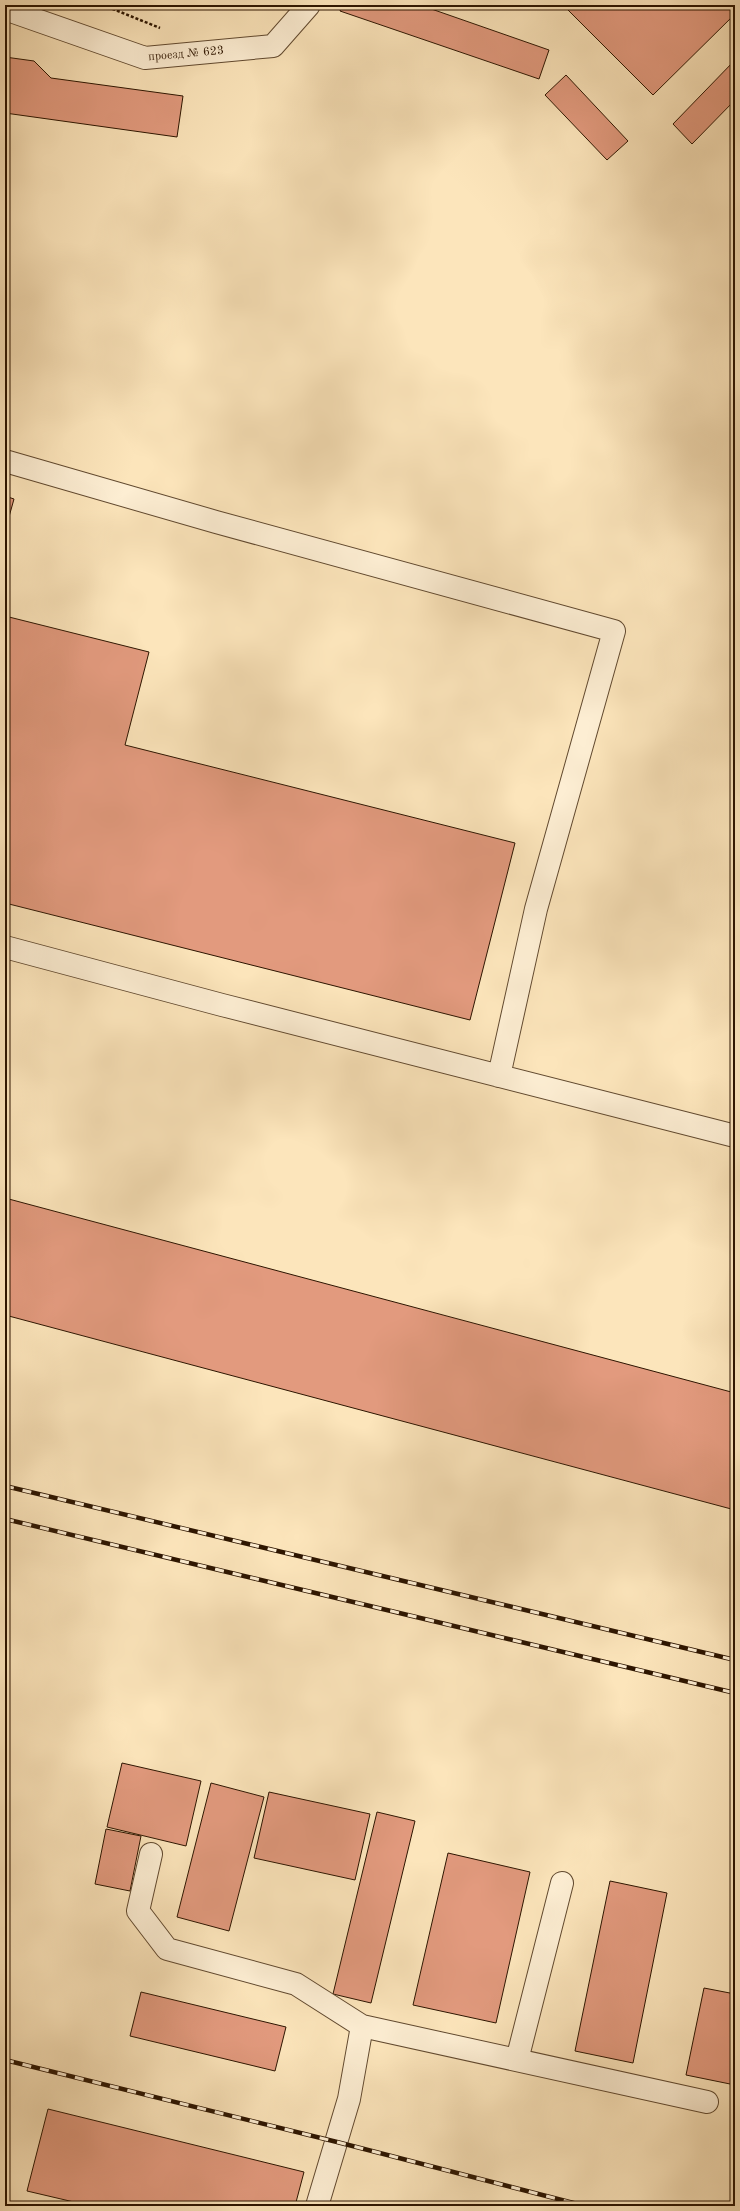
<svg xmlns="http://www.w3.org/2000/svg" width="740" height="2211" font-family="'Old Standard TT',serif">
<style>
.building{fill:#e29a7e;stroke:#2d1500}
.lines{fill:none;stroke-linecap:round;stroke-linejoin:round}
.minor-casing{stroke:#61492f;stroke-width:24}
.path{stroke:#2d1500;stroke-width:2.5;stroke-dasharray:3 2;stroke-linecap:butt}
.minor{stroke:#fdeed3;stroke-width:22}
.rail-casing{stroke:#2d1500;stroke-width:4.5}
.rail{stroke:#fdeed3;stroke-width:3;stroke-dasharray:9;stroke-linecap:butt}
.labels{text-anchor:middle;stroke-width:4;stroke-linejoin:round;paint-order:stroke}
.street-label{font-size:12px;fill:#2d1500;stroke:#fdeed3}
</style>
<rect width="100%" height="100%" fill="#fce5bb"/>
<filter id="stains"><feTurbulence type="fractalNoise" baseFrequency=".005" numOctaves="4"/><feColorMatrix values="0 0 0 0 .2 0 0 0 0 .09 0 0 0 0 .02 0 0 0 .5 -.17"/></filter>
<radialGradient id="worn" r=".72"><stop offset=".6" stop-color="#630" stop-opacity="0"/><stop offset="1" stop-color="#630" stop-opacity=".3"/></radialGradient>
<!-- building -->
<path class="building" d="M342,5H420L549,50L539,79L340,11Z
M563,5H735V14L653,95Z
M5,57L34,61L51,78L183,96L177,137L5,113Z
M735,60V100L692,144L673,124Z
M566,75L628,141L607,160L545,95Z
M5,496L14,499L5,531Z
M5,616L149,652L125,745L515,843L470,1020L5,903Z
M5,1198L735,1393V1510L5,1315Z
M122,1763L201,1781L186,1846L107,1827Z
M211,1783L264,1797L229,1931L177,1917Z
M269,1792L370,1814L355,1880L254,1858Z
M377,1812L415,1821L371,2003L333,1994Z
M106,1829L141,1836L130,1891L95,1884Z
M448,1853L530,1872L496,2023L413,2005Z
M610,1881L667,1893L633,2063L575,2051Z
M704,1988L735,1994V2085L686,2075Z
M141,1992L286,2027L275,2071L130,2036Z
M48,2109L304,2172L295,2206H91L27,2191Z"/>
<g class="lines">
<defs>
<path id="minor" d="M5,9L145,58L273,46L309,5
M5,461L216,522L614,631L536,909L499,1076
M5,947L222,1005L735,1136
M151,1854L138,1911L167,1949L296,1984L362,2026L707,2102
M517,2060L562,1883
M317,2206L349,2099L362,2026"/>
</defs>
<!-- minor casing -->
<use href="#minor" class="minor-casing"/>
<!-- path -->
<path class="path" d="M103,5L160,28"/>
<!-- minor -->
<use href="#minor" class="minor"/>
<defs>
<path id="rail" d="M5,1486L735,1660
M5,1519L735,1693
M5,2060L337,2142L585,2206"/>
</defs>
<!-- rail casing -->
<use href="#rail" class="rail-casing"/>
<!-- rail -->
<use href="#rail" class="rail"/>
</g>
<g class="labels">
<!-- street labels -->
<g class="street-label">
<text transform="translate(186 53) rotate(-5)" y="4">проезд № 623</text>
</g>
</g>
<!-- margin -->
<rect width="740" height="2211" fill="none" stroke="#fce5bb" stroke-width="20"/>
<rect x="6" y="6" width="728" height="2199" fill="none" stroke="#2d1500" stroke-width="2"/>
<rect x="10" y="10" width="720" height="2191" fill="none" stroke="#2d1500"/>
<rect width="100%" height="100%" filter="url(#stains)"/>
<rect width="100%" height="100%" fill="url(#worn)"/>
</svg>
